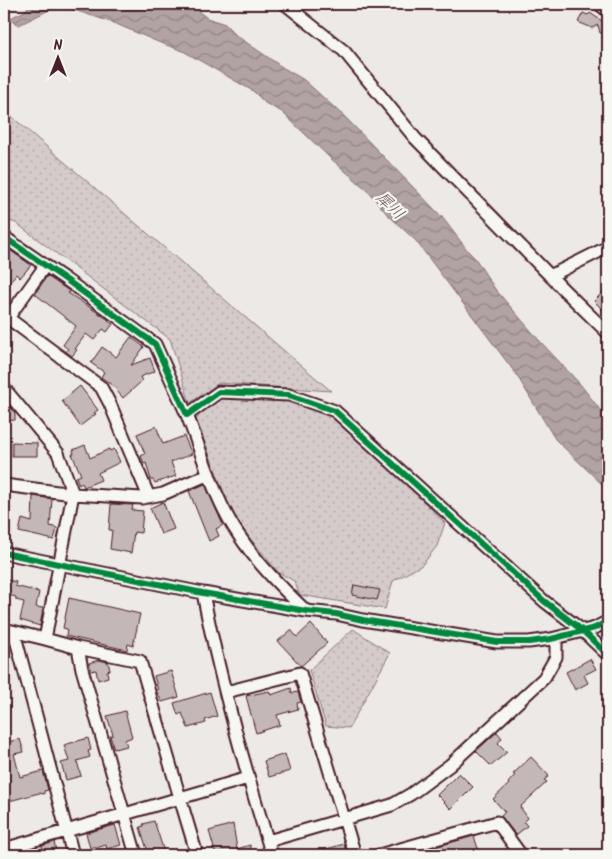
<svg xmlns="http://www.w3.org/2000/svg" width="612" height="859" font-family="Kalam,'Klee One',sans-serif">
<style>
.park{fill:url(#park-dots);stroke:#8f757a}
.water{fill:url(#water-waves);stroke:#886e73}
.building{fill:#c4b7b7;stroke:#4a1f2b}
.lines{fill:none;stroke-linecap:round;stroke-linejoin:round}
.minor-casing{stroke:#4a1f2b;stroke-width:15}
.minor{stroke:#f6f6f2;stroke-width:11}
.cycleway-casing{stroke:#f6f6f2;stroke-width:9}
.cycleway{stroke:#00873e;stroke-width:6}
.labels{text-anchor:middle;stroke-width:4.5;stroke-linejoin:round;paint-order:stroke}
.water-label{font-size:16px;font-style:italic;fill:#6e4d55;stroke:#f6f6f2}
</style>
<defs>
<pattern id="park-dots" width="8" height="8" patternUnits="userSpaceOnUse" patternTransform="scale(1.25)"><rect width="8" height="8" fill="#d4cbca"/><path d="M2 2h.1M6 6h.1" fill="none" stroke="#b8aeae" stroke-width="1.8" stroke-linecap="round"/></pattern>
<pattern id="water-waves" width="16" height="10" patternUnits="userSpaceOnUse" patternTransform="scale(1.25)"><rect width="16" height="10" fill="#b1a2a3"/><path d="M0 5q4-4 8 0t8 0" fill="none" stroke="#928385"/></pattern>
</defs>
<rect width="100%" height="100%" fill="#ece9e6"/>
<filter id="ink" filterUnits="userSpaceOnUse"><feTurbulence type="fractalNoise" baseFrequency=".02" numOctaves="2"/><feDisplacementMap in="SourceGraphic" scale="10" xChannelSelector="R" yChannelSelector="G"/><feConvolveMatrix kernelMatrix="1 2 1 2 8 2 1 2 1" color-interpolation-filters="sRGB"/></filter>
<g filter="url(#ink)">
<!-- park -->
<path class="park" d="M4,110L331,391L219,383L190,403L170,339L16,223L4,219Z
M219,392L289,395L335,411L445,523L437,546L422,565L393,581L385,609L300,595L294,581L278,572L234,519L196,419Z
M353,629L390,653L349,728L326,726L309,670Z"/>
<!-- water -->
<path class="water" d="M25,4H183L198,11L207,18L225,24L237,36L282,67L304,80L346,118L442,217L468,251L475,258L495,289L538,339L580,384L601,411L608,426V490L555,439L516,374L416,241L387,214L367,190L329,157L282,112L265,103L253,91L183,51L158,42L114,23L59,5L19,25L8,19L23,12L28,8Z"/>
<!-- building -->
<path class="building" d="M583,13L588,15L590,13L608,25V36L603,33H600L598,25L592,28L578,22Z
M4,246L31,265L20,278L16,274L4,289Z
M47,276L69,291L68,293L109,320L108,321L113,324L107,332L103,329L94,340L86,334L75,349L77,350L72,356L66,352L68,349L63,345L76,326L35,294Z
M608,287V315L594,301Z
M131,337L144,347L131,365L150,358L155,371L140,377L142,381L123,398L116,390L117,389L101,377L104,372L91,363L102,347L116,357Z
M80,386L98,410L94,413L96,414L80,426L62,401Z
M4,408H11L15,413V420L4,421Z
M156,426L163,444L184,436L192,454L171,462L176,476L155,483L153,480H151L146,463L144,464L141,456L145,454L137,434Z
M12,442L37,443V456H12Z
M85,445L90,458L109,449L110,451L114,449L120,462L98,473L101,480L84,487L82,483L79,485L76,477L81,475L72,454H74L73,450Z
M205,484L223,525L216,529L219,536L209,541L189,491Z
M33,496L52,499L50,526L57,528L54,540L19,532L22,519L32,522Z
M163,502L174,529L161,534L150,508Z
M111,504L133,505L132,510L143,511L141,533L134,532L131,553L110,549L112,530H109Z
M4,579L16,582L15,586L39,592L36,607L43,608L40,626L20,620L24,602L16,600V597L4,594Z
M354,585L380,590L377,600L352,595Z
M69,598L140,614L133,646L128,644L127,650L66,636L67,629L63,628Z
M311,624L327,643L301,666L278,641L291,630L297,637Z
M590,659L596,669L584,675L588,683L575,690L566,672Z
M99,660L108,662L110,670L107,671L108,677L98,680L96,670L91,671L89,663Z
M171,671L179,697L162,702L156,690H158L154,676Z
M291,688L292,693L298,692L301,702L297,703L298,709L277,715L280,725L256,733L246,696L269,691L271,695Z
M210,692L217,716L205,720L206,723L188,728L182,713L178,715L174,703Z
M125,711L132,737L125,740L127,746L114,749L110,736L113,735L107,716Z
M497,732L502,738L498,743L507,752L491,766L476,751Z
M88,738L91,750L88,751L90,757L77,761L81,776L66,780L61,763L69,761L64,745Z
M20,739L24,752L14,754L20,777L43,771L48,790L44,791V794L39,793L13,800L4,801V743Z
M285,754L290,771L269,777L264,761Z
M531,757L549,776L544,780L547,782L520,807L528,818L524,822L527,826L516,835L501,816L505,812L493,799L509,784L508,783L515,775L513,774Z
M459,773L473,787L451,809L437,795Z
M154,821L158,833L165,855H149L142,834L140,827L144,826L143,824Z
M233,824L237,849L250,845L252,855H216L209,831Z
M115,825L121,845L107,849L106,845L96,848L95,846L90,848L86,833Z
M474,836L480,855H406Z
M54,842L57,855H44L42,846Z
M344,844L347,855H313V853Z"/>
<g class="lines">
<defs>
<path id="minor" d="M285,4L344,51L415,138L564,290L608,333
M599,4L608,11
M4,237L65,279L155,344L187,415L219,392L289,395L335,411L544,601L583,631L608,655
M550,276L608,247
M8,318L101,387L110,404L149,497
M4,322L8,318L45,266
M4,388L58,453L73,494L45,639L78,648L82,669L136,855
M187,415C202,454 215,500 238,534C257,563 281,587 306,611
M4,485L73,494L142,498L163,494L209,474
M4,553L203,593L306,611L336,614L363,620L497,642H529L551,639L595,628L608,621
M203,593C220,682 245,769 272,855
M4,629L45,639
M14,632L73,855
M226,692L300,673L355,855
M268,841L392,805L411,794L450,765L544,678L556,657V638
M4,849L180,798L140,661L78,648
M197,855L180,798L248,778
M379,855L497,822L521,855"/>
</defs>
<!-- minor casing -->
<use href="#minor" class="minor-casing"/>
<!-- minor -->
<use href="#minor" class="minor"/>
<defs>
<path id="cycleway" d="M4,237L65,279L155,344L187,415L219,392L289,395L335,411L544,601L583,631L608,655
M4,553L203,593L306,611L336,614L363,620L497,642H529L551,639L595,628L608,621"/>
</defs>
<!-- cycleway casing -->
<use href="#cycleway" class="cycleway-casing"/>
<!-- cycleway -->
<use href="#cycleway" class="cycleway"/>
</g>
</g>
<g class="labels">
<!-- water labels -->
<g class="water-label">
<text transform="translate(391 205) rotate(44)" y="6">犀川</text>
</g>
</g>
<!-- margin -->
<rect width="612" height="859" fill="none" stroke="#f6f6f2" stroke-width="20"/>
<rect x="10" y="10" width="592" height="839" fill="none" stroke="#4a1f2b" stroke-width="2" filter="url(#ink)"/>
<!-- north arrow -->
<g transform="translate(58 58)" stroke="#f6f6f2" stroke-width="4" paint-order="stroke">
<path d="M0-4L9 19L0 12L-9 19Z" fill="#4a1f2b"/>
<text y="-8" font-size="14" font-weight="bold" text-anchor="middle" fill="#4a1f2b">N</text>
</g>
</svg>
